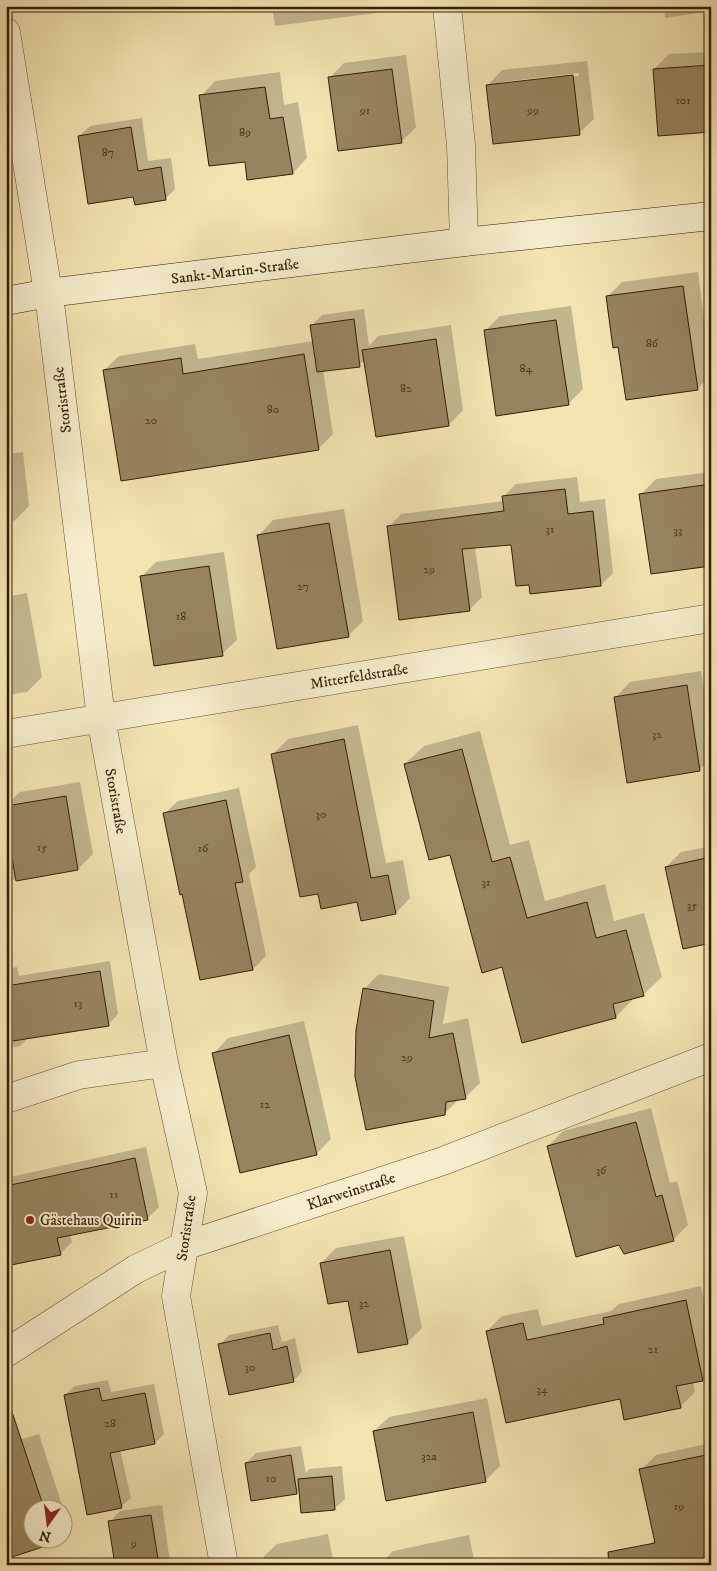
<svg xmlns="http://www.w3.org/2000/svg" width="717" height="1571" font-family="'IM FELL DW Pica',serif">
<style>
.shadow{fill:#0003;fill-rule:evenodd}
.building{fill:#97845f;stroke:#341d05}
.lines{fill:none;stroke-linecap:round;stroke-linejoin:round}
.minor-casing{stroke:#644f30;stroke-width:29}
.secondary-casing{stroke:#341d05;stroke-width:29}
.minor{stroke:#f7edcd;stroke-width:28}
.secondary{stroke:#f7edcd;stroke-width:28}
.poi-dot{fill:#8f2418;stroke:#f7edcd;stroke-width:2}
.labels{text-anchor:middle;stroke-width:4;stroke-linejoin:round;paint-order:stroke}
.number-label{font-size:12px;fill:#4d371c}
.street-label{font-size:15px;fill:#341d05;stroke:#f7edcd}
.poi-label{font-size:15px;fill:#341d05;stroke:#f7edcd;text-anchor:start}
</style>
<rect width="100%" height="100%" fill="#f3e4b2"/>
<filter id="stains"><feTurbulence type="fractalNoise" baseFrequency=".004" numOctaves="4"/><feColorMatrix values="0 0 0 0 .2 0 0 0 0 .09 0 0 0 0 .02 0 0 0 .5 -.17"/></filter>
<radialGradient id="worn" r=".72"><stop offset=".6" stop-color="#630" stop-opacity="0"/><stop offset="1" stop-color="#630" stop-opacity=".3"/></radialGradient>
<!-- shadow -->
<path class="shadow" d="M272,6H396L392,11L275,26Z
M500,6H538L501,12Z
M664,6H711V11L665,18Z
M711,52V131L654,69L669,54Z
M406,55L416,127L401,142L329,78L344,63Z
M587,61L594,119L579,133L488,85L502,70ZM579,73V76L502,84V82Z
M280,72L284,105L298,102L307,158L293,173L246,160L201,96L215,81Z
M142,118L148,161L171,158L175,189L165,199L134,195L79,136L90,126Z
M698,272L711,375L697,389L620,346L607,297L622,282Z
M571,306L583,389L568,404L485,331L500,316Z
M364,309L369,346L378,336L451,325L463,410L449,425L365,360L359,365L323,370L333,434L318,449L104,370L119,356L195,344L198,359L314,341L312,325L322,315Z
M23,452L29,506L14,521L6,522V454Z
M711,472V565L641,494L656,479Z
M577,477L580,502L605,499L613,573L601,585L530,583L512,543L475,547L482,597L469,610L389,527L401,514L504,501L503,497L516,484Z
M344,509L363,621L348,636L259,535L273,520Z
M224,552L237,640L222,654L141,577L156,562Z
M27,593L42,677L27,692L6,695V597Z
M701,671L711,735V758L699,770L616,697L630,682Z
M358,725L386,863L403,860L410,898L396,913L358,901L319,892L273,754L288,739Z
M480,731L510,845L529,840L545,901L605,884L614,921L644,913L662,977L643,995L634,998L616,1017L523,1042L503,966L451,853L405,764L424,746Z
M80,782L93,854L78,869L6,881V805L20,792Z
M239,788L256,867L249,874L266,956L253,969L183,893L164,814L178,801Z
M711,846V942L666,867L681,852Z
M110,961L118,1014L108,1025L29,1037L20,1046L6,1049V969L17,967L19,976Z
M379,974L449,987L443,1024L468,1018L480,1083L465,1098L459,1099L444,1114L364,989Z
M304,1021L331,1139L316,1154L214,1053L228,1038Z
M651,1108L670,1183L677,1181L688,1225L673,1240L548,1146L563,1131Z
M146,1147L159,1207L147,1219L70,1235L72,1242L60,1254L6,1265V1178Z
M404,1236L422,1328L407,1343L349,1300L321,1263L336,1248Z
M701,1286L711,1332V1372L703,1379L693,1381L695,1392L680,1407L621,1398L487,1331L502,1316L538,1309L542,1326L611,1311L619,1304Z
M278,1325L282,1342L295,1338L302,1372L293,1381L220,1344L229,1335Z
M108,1380L111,1392L154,1384L164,1434L155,1443L120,1449L131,1498L121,1507L65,1395L75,1386Z
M487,1398L500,1466L485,1481L374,1431L389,1417Z
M39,1434L69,1527L62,1534V1508H32V1538H58L54,1542L6,1557V1444Z
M711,1443V1565L650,1544L656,1539L641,1470L656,1455Z
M301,1446L306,1473L309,1469L342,1466L345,1499L334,1509L300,1490L297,1493L246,1463L256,1453Z
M162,1505L170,1562L167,1565H116L110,1522L120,1511Z
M328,1534L334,1565H266L264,1556L277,1544Z
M469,1535L475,1565H379L393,1551Z"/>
<!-- building -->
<path class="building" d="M711,65V132L658,136L653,69Z
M392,69L402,143L338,151L328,77Z
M573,75L580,135L493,144L486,85Z
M265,87L270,119L283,117L293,174L247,180L245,162L209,166L199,95Z
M131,127L138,171L161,167L166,200L135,205L133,197L88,204L78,136Z
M683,286L698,390L626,400L618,347L613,348L606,296Z
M354,319L360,367L317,372L310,325Z
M556,320L569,405L496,416L484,330Z
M436,339L449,426L376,437L362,350Z
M304,354L319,450L121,481L103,370L181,358L183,374Z
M711,484V566L651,574L639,494Z
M565,489L568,514L593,511L601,586L530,594L529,585L516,586L511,545L462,549L470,611L399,620L387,526L504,511L502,496Z
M329,523L349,637L277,649L257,535Z
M209,566L223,656L154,666L140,576Z
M687,685L700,771L627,783L614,697Z
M344,739L371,878L388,875L396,914L361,921L357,902L321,909L318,894L300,897L271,754Z
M462,749L492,862L510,857L527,918L587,902L596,938L626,930L644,996L613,1004L616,1018L522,1043L502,967L482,973L450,855L429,860L404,764Z
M66,796L78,870L16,881L6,823V806Z
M226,800L243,882L235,883L253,970L200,980L182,894L180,895L163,813Z
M711,857V943L683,949L665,867Z
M100,971L109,1026L6,1042V986Z
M363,988L434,1001L429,1038L453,1033L466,1099L446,1102L445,1115L366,1130L355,1077L356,1030Z
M289,1035L317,1155L240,1173L212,1053Z
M636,1122L656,1197L662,1195L674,1241L624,1254L619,1245L576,1257L547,1146Z
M135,1158L148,1220L57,1238L61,1255L6,1266V1186Z
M390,1250L408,1344L358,1353L348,1301L328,1304L320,1263Z
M686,1300L703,1381L676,1386L681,1408L624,1420L620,1399L506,1423L486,1331L523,1323L527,1340L604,1324L603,1318Z
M270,1333L273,1350L287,1346L294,1382L229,1395L218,1344Z
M99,1388L102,1401L145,1393L155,1444L110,1453L122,1508L87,1515L64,1395Z
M11,1409L44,1508H32V1538H54L55,1543L6,1559V1410Z
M473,1412L486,1482L386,1501L373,1431Z
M711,1454V1565H609L608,1552L655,1543L639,1469Z
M291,1455L297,1494L251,1501L245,1463Z
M332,1476L335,1510L301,1513L298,1479Z
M151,1515L159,1565H115L108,1521Z"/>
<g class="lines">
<defs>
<path id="minor" d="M447,6L461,145L464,242
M6,32L51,311L101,718L164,1063L193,1193L176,1296L224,1565
M6,734L711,618
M6,1099L79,1075L164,1063
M6,1353L136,1269L184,1246L443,1161L711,1057"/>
<path id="secondary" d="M6,301L48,293L464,242L711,216"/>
</defs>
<!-- minor casing -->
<use href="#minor" class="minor-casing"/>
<!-- secondary casing -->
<use href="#secondary" class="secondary-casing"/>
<!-- minor -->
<use href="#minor" class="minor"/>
<!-- secondary -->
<use href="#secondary" class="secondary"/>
</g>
<!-- markers -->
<circle class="poi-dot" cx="30" cy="1220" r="5"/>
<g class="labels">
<!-- number labels -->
<g class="number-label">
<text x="683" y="104">101</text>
<text x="365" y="114">91</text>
<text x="533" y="114">99</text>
<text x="245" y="136">89</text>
<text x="108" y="156">87</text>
<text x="652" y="347">86</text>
<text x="526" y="372">84</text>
<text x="406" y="392">82</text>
<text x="273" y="413">80</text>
<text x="151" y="424">20</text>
<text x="550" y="533">31</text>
<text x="678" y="534">33</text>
<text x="429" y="573">29</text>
<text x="303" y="590">27</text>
<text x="181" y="620">18</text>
<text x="657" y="738">32</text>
<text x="321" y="818">30</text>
<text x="42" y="851">15</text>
<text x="203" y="852">16</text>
<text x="486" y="886">31</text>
<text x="692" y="909">35</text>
<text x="78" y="1007">13</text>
<text x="407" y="1061">29</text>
<text x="265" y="1108">12</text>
<text x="601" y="1174">36</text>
<text x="114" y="1198">11</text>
<text x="364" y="1307">32</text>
<text x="653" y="1353">21</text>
<text x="250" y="1371">30</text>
<text x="542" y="1393">34</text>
<text x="110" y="1427">28</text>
<text x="429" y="1460">32a</text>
<text x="271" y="1482">10</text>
<text x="679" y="1510">19</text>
<text x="134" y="1547">9</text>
</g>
<!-- street labels -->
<g class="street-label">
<text transform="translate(235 271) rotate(-7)" y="5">Sankt-Martin-Straße</text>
<text transform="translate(62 400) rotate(-97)" y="5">Storistraße</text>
<text transform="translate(359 676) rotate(-9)" y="5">Mitterfeldstraße</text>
<text transform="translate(116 801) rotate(80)" y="5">Storistraße</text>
<text transform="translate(351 1191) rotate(-18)" y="5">Klarweinstraße</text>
<text transform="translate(186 1228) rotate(-82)" y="5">Storistraße</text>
</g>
<!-- poi labels -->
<g class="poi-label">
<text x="40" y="1225">Gästehaus Quirin</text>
</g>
</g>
<!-- margin -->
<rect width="717" height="1571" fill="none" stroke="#f3e4b2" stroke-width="25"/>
<rect x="8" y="8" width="702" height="1556" fill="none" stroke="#341d05" stroke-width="2.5"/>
<rect x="12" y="12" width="692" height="1546" fill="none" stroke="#341d05"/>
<!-- north arrow -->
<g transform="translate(48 1524) rotate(194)"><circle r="24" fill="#f7edcd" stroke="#a99a7d"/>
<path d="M0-4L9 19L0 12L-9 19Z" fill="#8f2418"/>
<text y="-8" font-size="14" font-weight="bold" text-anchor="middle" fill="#341d05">N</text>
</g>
<rect width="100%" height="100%" filter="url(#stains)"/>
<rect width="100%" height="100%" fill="url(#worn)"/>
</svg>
